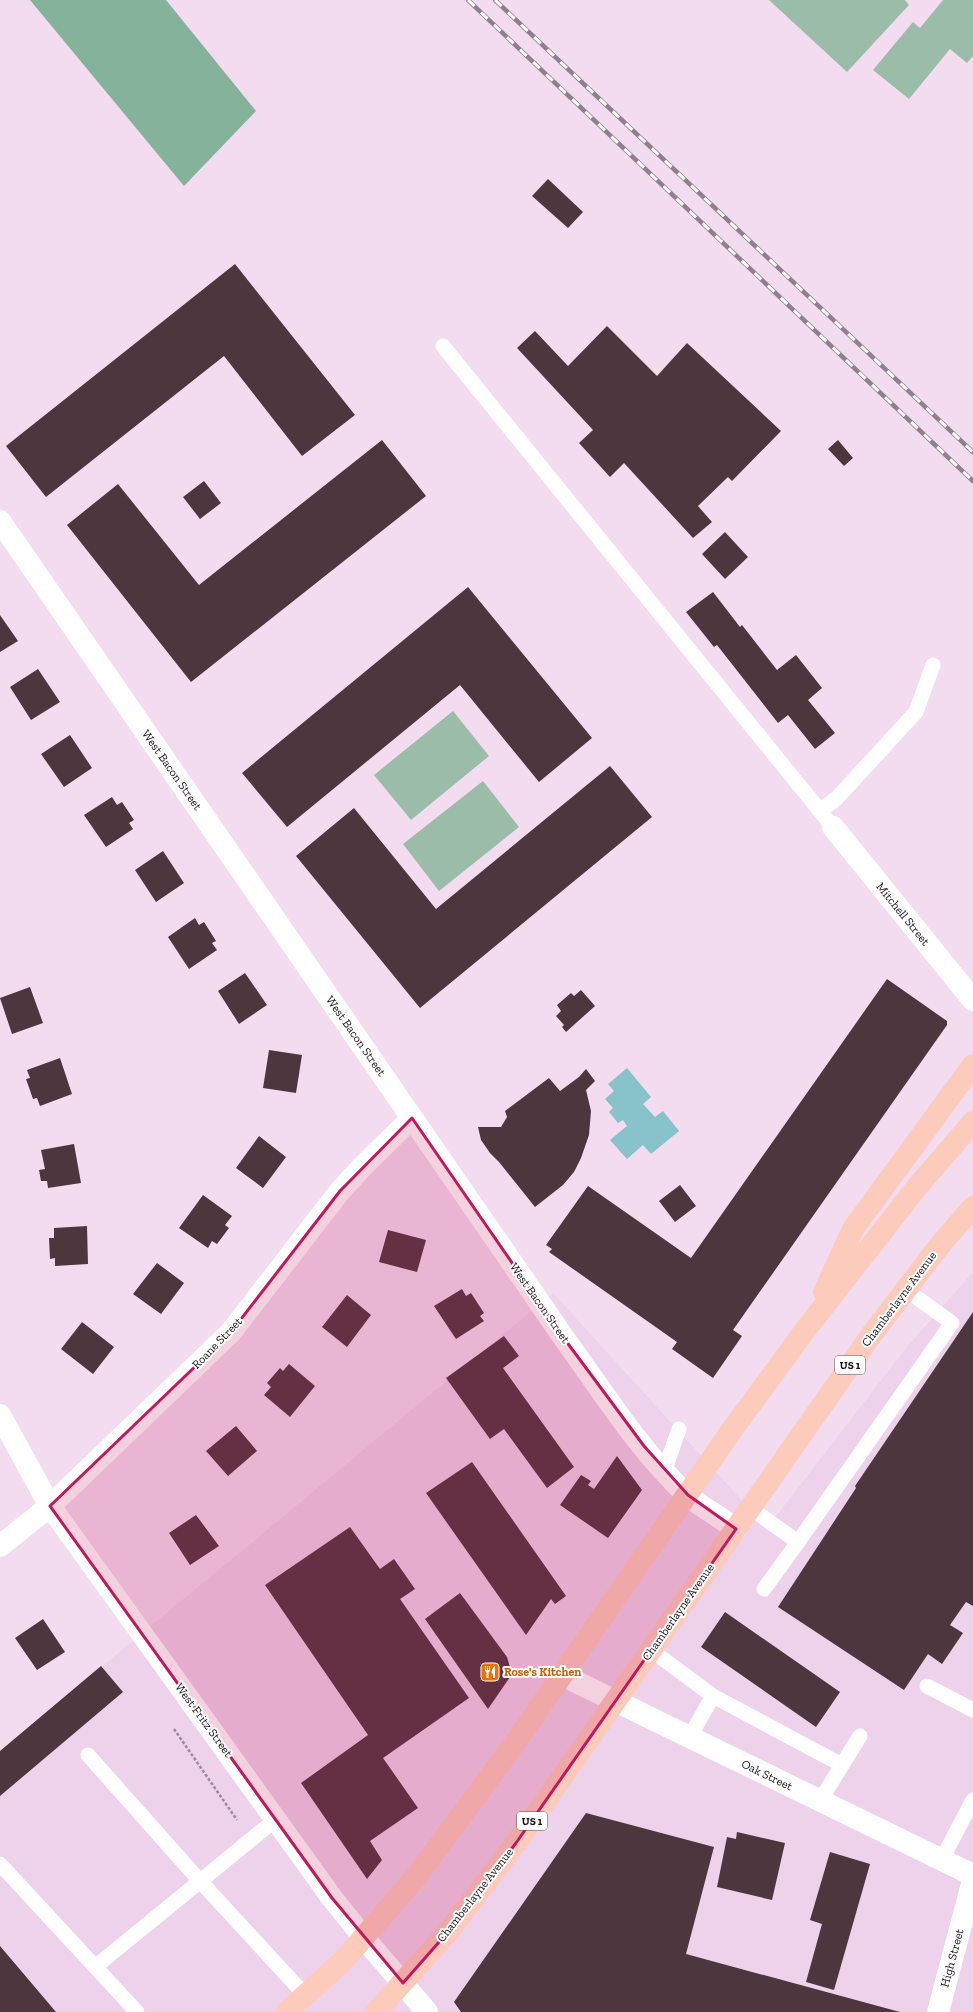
<svg xmlns="http://www.w3.org/2000/svg" width="973" height="2012" font-family="'Zilla Slab',serif">
<style>
.built{fill:#eed1eb}
.green{fill:#9cbcaa}
.forest{fill:#85b29a}
.water{fill:#88c2ca}
.building{fill:#4e363e}
.lines{fill:none;stroke-linecap:round;stroke-linejoin:round}
.path{stroke:#9b8a99;stroke-width:2.5;stroke-dasharray:3 2;stroke-linecap:butt}
.lane{stroke:#fff;stroke-width:15}
.street{stroke:#fff;stroke-width:22}
.primary{stroke:#fccbbc;stroke-width:22}
.rail-casing{stroke:#90808e;stroke-width:4.5}
.rail{stroke:#fff;stroke-width:3;stroke-dasharray:9;stroke-linecap:butt}
.marked{fill:#c2185b;fill-opacity:0.2;stroke:#c2185b;stroke-width:3;stroke-linejoin:round}
.labels{text-anchor:middle;stroke-width:4;stroke-linejoin:round;paint-order:stroke}
.shield{fill:#fff;stroke:#5d585d;stroke-width:1}
.shield-label{font-size:11px;font-weight:bold;fill:#181017}
.street-label{font-size:12px;fill:#181017;stroke:#fff}
.food-label{font-size:12px;font-weight:bold;fill:#c56008;stroke:#fff;text-anchor:start}
</style>
<rect width="100%" height="100%" fill="#f3dcf0"/>
<!-- built -->
<path class="built" d="M973,1272V2012H0V1751L553,1293L767,1528L906,1348Z"/>
<!-- green -->
<path class="green" d="M769,0H905L909,5L847,72Z
M943,0H973V56L967,63L950,49L909,99L873,70L913,22L920,28Z
M453,711L489,756L411,820L374,775Z
M483,781L519,827L439,891L403,844Z"/>
<!-- forest -->
<path class="forest" d="M30,0H166L256,111L184,186Z"/>
<!-- water -->
<path class="water" d="M627,1068L651,1097L643,1104L655,1117L663,1111L679,1131L651,1154L643,1145L627,1159L610,1140L627,1126L623,1120L618,1123L609,1112L613,1108L605,1099L614,1091L608,1084Z"/>
<!-- building -->
<path class="building" d="M548,179L583,212L568,228L532,196Z
M235,264L355,415L302,456L224,356L46,497L6,446Z
M607,326L657,376L687,343L781,431L732,481L728,477L698,506L712,522L693,538L624,463L610,477L579,443L593,430L517,348L535,331L568,366Z
M382,440L426,496L191,682L67,525L118,484L199,585Z
M838,440L853,458L844,466L828,449Z
M204,481L221,503L200,519L183,497Z
M725,532L748,557L725,579L702,554Z
M468,587L592,738L539,782L460,685L287,827L242,773Z
M713,592L740,627L742,625L777,670L796,655L822,688L808,700L835,733L815,749L788,715L778,723L717,645L714,647L686,612Z
M0,615L18,641L0,652Z
M38,669L60,702L31,720L10,687Z
M70,735L92,768L64,787L41,754Z
M610,766L652,817L420,1008L296,856L354,808L436,909Z
M112,797L117,805L122,802L134,820L129,823L133,829L106,847L84,815Z
M163,851L184,883L156,902L135,870Z
M195,918L199,925L204,922L216,941L212,943L217,950L189,969L168,937Z
M245,973L267,1005L239,1024L218,991Z
M887,979L947,1021V1025L733,1330L742,1336L713,1378L672,1349L677,1342L549,1252L552,1249L546,1245L588,1186L691,1258Z
M30,987L43,1023L12,1034L0,998Z
M581,990L595,1006L566,1032L562,1027L564,1025L556,1016L561,1011L557,1005L571,993L574,996Z
M269,1050L302,1055L296,1093L263,1088Z
M60,1058L72,1094L40,1106L37,1098L33,1099L26,1079L30,1078L27,1070Z
M586,1069L595,1081L586,1090L591,1111L589,1135L581,1158L574,1172L563,1185L535,1207L499,1162L490,1153L481,1140L478,1127H501L507,1117L505,1111L549,1078L560,1091L579,1077Z
M259,1136L286,1157L263,1188L236,1168Z
M74,1144L81,1183L48,1188L47,1181H41L39,1170L45,1169L41,1150Z
M680,1185L696,1206L675,1222L659,1201Z
M203,1195L232,1216L225,1225L229,1228L217,1244L212,1241L208,1248L179,1228Z
M87,1226L88,1264L55,1266V1258L50,1259L49,1238H54V1228Z
M388,1230L426,1240L417,1272L379,1262Z
M157,1263L184,1283L161,1314L133,1294Z
M462,1289L466,1296L471,1293L484,1313L480,1316L484,1321L456,1339L434,1306Z
M347,1295L371,1315L347,1347L322,1327Z
M973,1312V1606L966,1602L950,1625L963,1633L942,1664L928,1654L904,1690L778,1607L856,1488L855,1486Z
M82,1322L114,1347L93,1374L61,1349Z
M504,1336L519,1356L503,1368L574,1467L547,1488L504,1429L490,1439L446,1378Z
M289,1364L315,1386L290,1417L264,1395L271,1387L267,1383L280,1368L283,1371Z
M236,1426L257,1451L228,1476L206,1451Z
M617,1456L642,1490L608,1538L560,1505L581,1475L591,1481L588,1485L594,1489Z
M472,1462L566,1596L555,1604L551,1599L526,1635L426,1493Z
M196,1515L219,1546L190,1565L169,1533Z
M350,1527L380,1569L394,1559L415,1589L400,1599L469,1698L383,1758L418,1808L370,1841L382,1860L367,1879L301,1783L368,1735L265,1585Z
M460,1593L507,1657L512,1674L488,1709L425,1619Z
M725,1612L840,1692L816,1727L701,1647Z
M43,1619L65,1652L37,1670L15,1638Z
M101,1666L123,1692L0,1796V1751Z
M586,1813L714,1847L686,1954L900,2012H461L454,2002Z
M737,1832L785,1843L772,1900L717,1887L727,1837L736,1839Z
M830,1852L870,1864L834,1990L806,1982L822,1924L810,1920Z
M0,1946L56,2012H0Z"/>
<g class="lines">
<!-- path -->
<path class="path" d="M174,1729L237,1820"/>
<!-- lane -->
<path class="lane" d="M443,346L833,827
M820,811L837,798L916,712L933,665
M664,1472L679,1429
M750,1508L798,1542L952,1323L905,1289
M764,1589L798,1542
M651,1650L713,1696
M927,1686L973,1710
M689,1738L713,1696L842,1765L820,1801
M88,1755L200,1881L305,1995
M842,1765L860,1736
M942,1859L973,1800
M0,1864L137,2012
M95,1967L275,1820"/>
<!-- street -->
<path class="street" d="M0,521L566,1341C604,1393 639,1450 686,1494C701,1507 720,1517 736,1529
M833,827L973,1000
M0,1415L50,1506L332,1898L364,1938L427,2012
M0,1546L50,1506L231,1332L340,1191L363,1166L412,1118
M562,1675L973,1875
M938,2012L973,1880"/>
<!-- primary -->
<path class="primary" d="M824,1292L853,1229L973,1065
M287,2012L343,1961L416,1877L517,1740L729,1434L806,1329L917,1187L973,1122
M376,2012L447,1933L516,1843L872,1334L940,1245L973,1207"/>
<defs>
<path id="rail" d="M468,0L973,481
M495,0L973,452"/>
</defs>
<!-- rail casing -->
<use href="#rail" class="rail-casing"/>
<!-- rail -->
<use href="#rail" class="rail"/>
</g>
<!-- marked area -->
<path class="marked" d="M412,1118L566,1341L644,1446L688,1495L736,1529L516,1843L447,1933L403,1983L332,1898L50,1506L231,1332L340,1191Z"/>
<!-- icons -->
<defs>
<symbol id="restaurant-square" viewBox="-11 -11 22 22"><rect x="-9" y="-9" width="18" height="18" rx="4" fill="#e8710a" stroke="#fff"/><path d="M-5-6h1v4h1v-4h1v4h1v-4h1v5L-1.5 .5V6h-2V.5L-5-1ZM5-6V6H3V1.5H1.5Q1.5-4 5-6Z" fill="#fff"/></symbol>
</defs>
<g fill-rule="evenodd">
<use href="#restaurant-square" x="479" y="1661" width="22" height="22"/>
</g>
<g class="labels">
<!-- shield labels -->
<g class="shield">
<rect x="835" y="1356" width="30" height="18" rx="3"/>
<rect x="517" y="1812" width="30" height="18" rx="3"/>
</g>
<g class="shield-label">
<text x="850" y="1369">US 1</text>
<text x="532" y="1825">US 1</text>
</g>
<!-- street labels -->
<g class="street-label">
<text transform="translate(172 770) rotate(55)" y="4">West Bacon Street</text>
<text transform="translate(903 914) rotate(51)" y="4">Mitchell Street</text>
<text transform="translate(356 1036) rotate(55)" y="4">West Bacon Street</text>
<text transform="translate(899 1299) rotate(-53)" y="4">Chamberlayne Avenue</text>
<text transform="translate(540 1303) rotate(55)" y="4">West Bacon Street</text>
<text transform="translate(217 1343) rotate(-46)" y="4">Roane Street</text>
<text transform="translate(678 1612) rotate(-55)" y="4">Chamberlayne Avenue</text>
<text transform="translate(204 1720) rotate(54)" y="4">West Fritz Street</text>
<text transform="translate(767 1775) rotate(26)" y="4">Oak Street</text>
<text transform="translate(475 1895) rotate(-52)" y="4">Chamberlayne Avenue</text>
<text transform="translate(952 1958) rotate(-75)" y="4">High Street</text>
</g>
<!-- food labels -->
<g class="food-label">
<text x="504" y="1676">Rose's Kitchen</text>
</g>
</g>
</svg>
